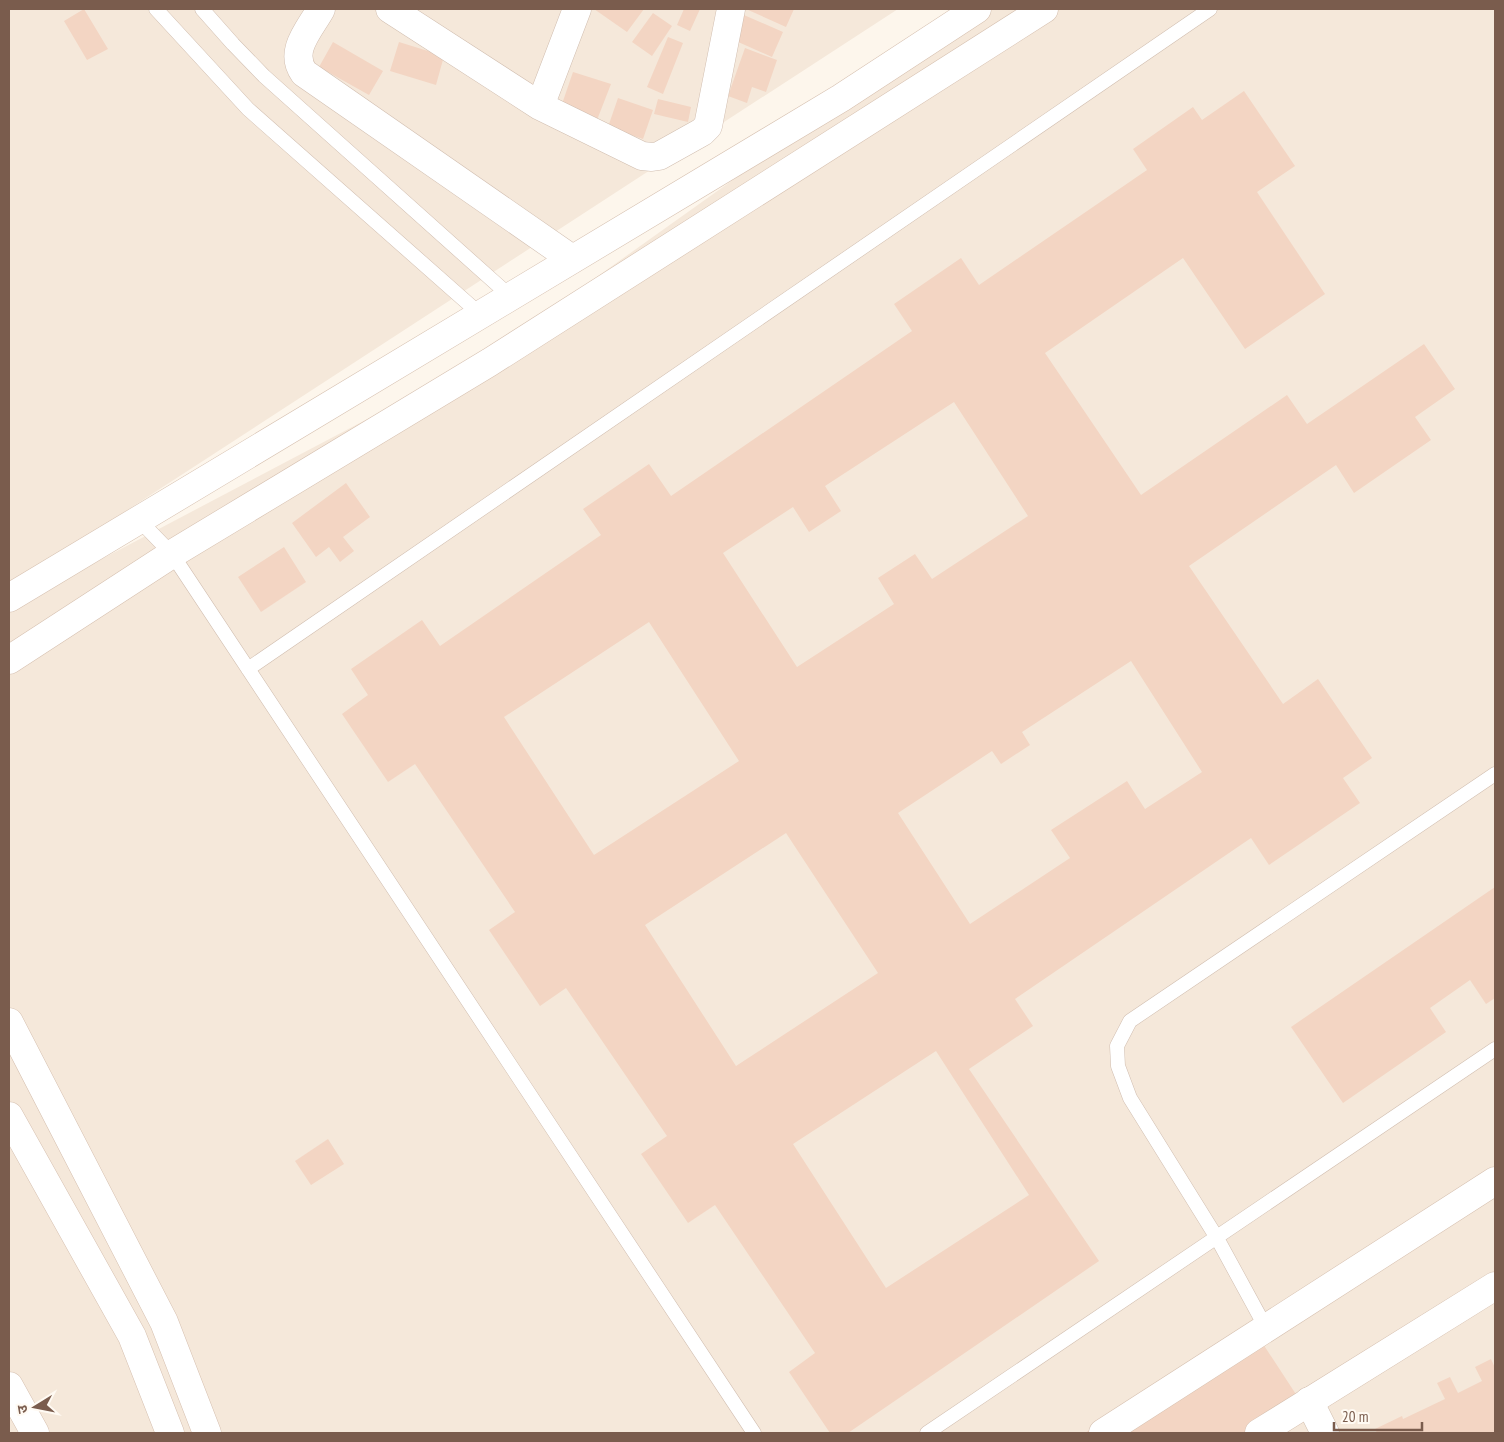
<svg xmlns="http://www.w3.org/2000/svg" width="1504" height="1442" font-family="'PT Sans Narrow','Noto Sans Devanagari',sans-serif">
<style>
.residential{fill:#f5e8da}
.building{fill:#f3d5c3;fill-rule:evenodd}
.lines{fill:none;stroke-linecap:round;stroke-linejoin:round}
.lane-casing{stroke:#d1beb0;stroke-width:15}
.street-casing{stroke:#d1beb0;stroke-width:29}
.secondary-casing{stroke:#d6c0b0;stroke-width:29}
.lane{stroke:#fff;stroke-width:14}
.street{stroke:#fff;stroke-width:28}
.secondary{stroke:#fff;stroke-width:28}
</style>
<rect width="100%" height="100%" fill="#fdf6ec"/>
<!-- residential -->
<path class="residential" d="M9,9H898L9,587Z
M973,9H1495V1433H9V608L483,358Z"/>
<!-- building -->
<path class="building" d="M84,9L108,49L87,60L64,21Z
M594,9H644L627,32Z
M684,9H700L690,31L677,25Z
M746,9H794L786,27Z
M737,12L783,32L772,57L727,37Z
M653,13L672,26L652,56L632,42Z
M668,37L683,43L663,94L647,87Z
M333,42L383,71L369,95L319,67Z
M399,42L444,56L436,85L390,71Z
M745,48L777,60L766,92L752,87L747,103L728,96Z
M573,72L611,84L597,120L562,104Z
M1244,91L1295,166L1257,192L1325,294L1245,349L1183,258L1045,353L1141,495L1287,395L1307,424L1424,344L1455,389L1415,417L1431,440L1354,493L1336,465L1189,566L1283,704L1318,679L1372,758L1343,778L1360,803L1269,865L1251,838L1015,999L1033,1026L969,1069L1099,1261L848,1433H830L789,1372L815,1353L715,1205L688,1223L641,1154L667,1136L566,988L540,1006L489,930L515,912L415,764L388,782L342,714L368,695L351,669L422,620L440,646L601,535L583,509L649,464L671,496L912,331L894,304L961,258L979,285L1147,170L1133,149L1193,107L1202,120ZM954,402L1028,516L932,579L915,554L878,578L894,604L797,667L723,553L793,507L809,532L841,511L825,486ZM649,622L739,761L594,855L504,717ZM1131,661L1202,772L1145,809L1127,781L1051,830L1070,858L970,924L898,813L992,751L1001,764L1030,745L1022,732ZM786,833L878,973L736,1066L645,925ZM936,1051L1029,1195L886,1288L793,1144Z
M618,98L653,110L643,139L608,127Z
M658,99L691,107L688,122L654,114Z
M346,483L370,517L343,537L354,551L340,562L329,547L316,557L292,523Z
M284,547L306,582L261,612L238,577Z
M1495,887V998L1486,1004L1470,980L1430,1008L1446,1032L1343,1103L1291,1027Z
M328,1139L344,1164L311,1185L295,1161Z
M1250,1324L1301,1402L1253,1433H1085Z
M1491,1359L1495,1368V1433H1377L1375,1429L1402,1416L1403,1419L1445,1399L1437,1383L1450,1377L1458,1393L1482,1381L1475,1367Z"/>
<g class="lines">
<defs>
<path id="lane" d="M156,9L248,109L480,314
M202,9L233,44L264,76L510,296
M139,520L172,554L754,1433
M248,669L1210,9
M1266,1328L1217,1238L1130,1098L1118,1066L1117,1046L1130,1021L1495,774
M927,1433L1495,1049"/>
<path id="street" d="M321,9C310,29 288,51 304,73L572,259
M390,9L540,106L642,156L652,157L659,156L702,132L708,126L731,9
M540,106L577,9
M1309,1401L1325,1433"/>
<path id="secondary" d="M9,598L841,98L977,9
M9,660L172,554L490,362L1044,9
M9,1022L164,1322L207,1433
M9,1116L132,1336L170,1433
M9,1386L35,1433
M1103,1433L1495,1181
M1259,1433L1495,1286"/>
</defs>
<!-- lane casing -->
<use href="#lane" class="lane-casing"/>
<!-- street casing -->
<use href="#street" class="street-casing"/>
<!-- secondary casing -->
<use href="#secondary" class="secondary-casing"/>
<!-- lane -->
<use href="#lane" class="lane"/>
<!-- street -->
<use href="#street" class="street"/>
<!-- secondary -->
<use href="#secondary" class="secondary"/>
</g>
<!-- border -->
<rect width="1504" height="1442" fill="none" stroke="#7a5c4d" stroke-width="20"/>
<!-- north arrow -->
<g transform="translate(35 1407) rotate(260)" stroke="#fffaf3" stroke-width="4" paint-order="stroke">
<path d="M0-4L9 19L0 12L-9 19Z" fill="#7a5c4d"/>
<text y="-8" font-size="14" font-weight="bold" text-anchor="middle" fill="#7a5c4d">उ</text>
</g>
<!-- scale -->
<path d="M1334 1422v8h88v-8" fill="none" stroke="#7a5c4d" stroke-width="2.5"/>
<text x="1342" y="1422" font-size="15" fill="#7a5c4d" stroke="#fffaf3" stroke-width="4" paint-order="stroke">20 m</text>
</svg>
